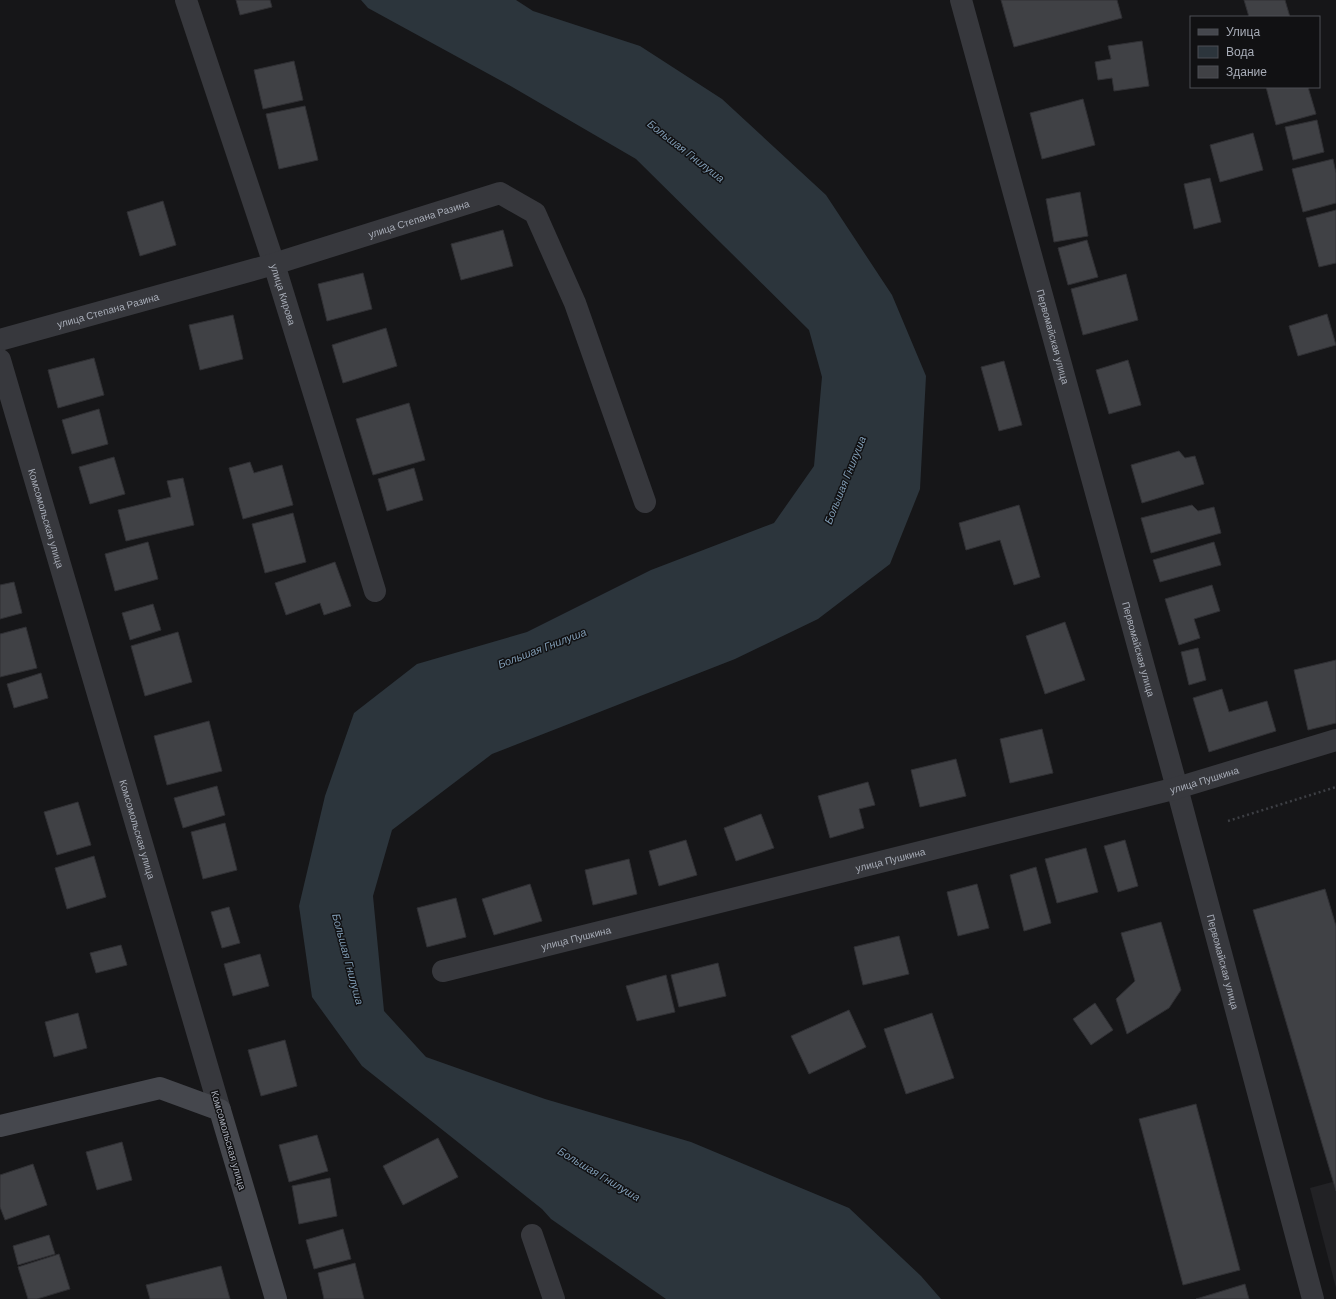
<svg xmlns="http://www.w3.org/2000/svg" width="1336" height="1299" font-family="'DM Sans',sans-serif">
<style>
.built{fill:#222225}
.water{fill:#2c353c}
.building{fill:#404145;stroke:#303034}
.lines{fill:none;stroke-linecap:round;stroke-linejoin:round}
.path{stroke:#3d3f44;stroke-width:2.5;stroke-dasharray:2 3;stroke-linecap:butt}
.street{stroke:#37383d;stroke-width:22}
.secondary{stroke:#45474d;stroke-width:22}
.labels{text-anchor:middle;stroke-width:3;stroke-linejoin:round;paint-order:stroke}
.street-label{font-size:10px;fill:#a8adb8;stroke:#111113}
.water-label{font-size:11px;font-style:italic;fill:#7f9bb3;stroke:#111113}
</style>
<rect width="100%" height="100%" fill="#161618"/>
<!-- built -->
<path class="built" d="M1336,1181V1288L1310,1188Z"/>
<!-- water -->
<path class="water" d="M361,0H516L533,11L640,46L722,99L826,195L892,295L926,376L920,489L890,564L818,619L735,659L492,754L392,830L373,896L384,1011L426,1057L545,1099L691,1142L849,1208L921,1276L941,1299H666L551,1219L542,1209L362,1066L312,997L299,906L325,796L354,713L417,664L527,632L651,570L774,523L814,466L822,377L809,330L636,159L507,84L368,8Z"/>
<!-- building -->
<path class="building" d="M236,0H270L272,7L240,15Z
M1001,0H1117L1122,18L1014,47Z
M1244,0H1285L1290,17H1249Z
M1142,41L1149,86L1114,91L1112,78L1098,80L1095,62L1111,59L1108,46Z
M294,61L303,100L263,109L254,70Z
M1266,87H1308L1316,114L1276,125Z
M1083,99L1095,145L1042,159L1030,113Z
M305,106L318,160L279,169L266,114Z
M1317,120L1324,152L1293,160L1285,127Z
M1253,133L1263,170L1220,182L1210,145Z
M1333,159L1336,173V203L1303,212L1292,169Z
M1210,178L1221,222L1194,229L1184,184Z
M1080,192L1088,236L1054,242L1046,199Z
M163,201L176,245L140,256L127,212Z
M1336,210V263L1319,267L1306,218Z
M503,230L513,266L461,280L451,244Z
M1087,240L1098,277L1068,285L1058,248Z
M363,273L372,309L327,321L318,284Z
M1126,274L1138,320L1083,335L1071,289Z
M1327,314L1336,345L1298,356L1289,326Z
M233,315L243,359L200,370L189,325Z
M386,328L397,366L343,383L332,345Z
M94,358L104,395L58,408L48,370Z
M1128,360L1141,405L1109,414L1096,370Z
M1004,361L1022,425L999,431L981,367Z
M409,403L425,460L373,475L356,419Z
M99,409L108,444L72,454L62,420Z
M1179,451L1185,458L1195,456L1204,484L1142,503L1131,465Z
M114,457L125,494L90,504L79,467Z
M250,462L254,473L282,465L293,505L243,519L229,468Z
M414,468L423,500L387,511L378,479Z
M183,478L194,525L126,541L118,510L171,497L167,481Z
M1019,505L1040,577L1014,585L1000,540L966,550L959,523Z
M1192,505L1198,511L1214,507L1221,533L1151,553L1141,518Z
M293,513L306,562L265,573L252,524Z
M148,542L158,579L115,591L105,554Z
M1214,542L1221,565L1160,582L1153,560Z
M335,562L351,606L324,615L320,603L286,615L275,583Z
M14,582L22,613L0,619V585Z
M1212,585L1220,611L1194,619L1200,638L1179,645L1165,599Z
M153,604L161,630L130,640L122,613Z
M1065,622L1085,680L1045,694L1026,636Z
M26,627L37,668L0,677V634Z
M178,632L192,682L145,696L131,646Z
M1198,648L1206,680L1189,685L1181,652Z
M1336,660V723L1308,730L1294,670Z
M41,673L48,698L14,708L7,684Z
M1222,689L1229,712L1267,701L1276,731L1209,752L1193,698Z
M209,721L222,771L167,785L154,736Z
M1042,729L1053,773L1010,783L1000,739Z
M956,759L966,796L920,807L911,770Z
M868,782L875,805L859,809L864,828L830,838L818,796Z
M217,786L225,815L183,828L174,798Z
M78,802L91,845L57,855L44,812Z
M761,814L774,848L736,861L724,828Z
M225,823L237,870L203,879L191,832Z
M686,840L697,875L659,886L649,851Z
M1125,840L1138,886L1118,892L1104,846Z
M1086,848L1098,892L1057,903L1045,859Z
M94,856L106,897L67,909L55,868Z
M629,859L637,894L593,905L585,870Z
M1036,867L1051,923L1024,931L1010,875Z
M530,884L542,921L494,935L482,899Z
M977,884L989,928L958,936L947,892Z
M1325,889L1336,926V1191L1253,910Z
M456,898L466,937L427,947L417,908Z
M229,907L240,943L222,948L211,912Z
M1161,922L1181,990L1169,1008L1127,1034L1116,999L1135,981L1121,933Z
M899,936L909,974L863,985L854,947Z
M121,945L127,965L96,973L90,953Z
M260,954L269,986L233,996L224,964Z
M718,963L726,996L679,1007L671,975Z
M666,975L675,1012L637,1021L626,986Z
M1095,1003L1113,1030L1091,1045L1073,1019Z
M849,1010L866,1047L809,1074L791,1036Z
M78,1013L87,1048L54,1057L45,1022Z
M932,1013L954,1078L906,1094L884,1029Z
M285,1040L297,1086L261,1096L248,1050Z
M1196,1104L1240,1270L1183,1285L1139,1119Z
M317,1135L328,1171L289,1182L279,1145Z
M438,1138L458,1177L403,1205L383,1166Z
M122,1142L132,1180L97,1190L86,1152Z
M33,1164L47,1205L5,1220L0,1207V1175Z
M330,1178L337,1216L299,1224L292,1186Z
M343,1229L351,1259L314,1269L306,1240Z
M49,1235L55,1254L18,1265L13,1246Z
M59,1254L70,1289L37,1299H28L18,1267Z
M355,1263L364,1299H324L318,1273Z
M221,1266L230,1299H150L146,1285Z
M1245,1284L1249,1299H1196Z"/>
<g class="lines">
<!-- path -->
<path class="path" d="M1228,821L1336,787"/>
<!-- street -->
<g class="street">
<path id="s1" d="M186,0L274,264L375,591"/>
<path id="s2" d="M961,0L1177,788L1313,1299"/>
<path id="s3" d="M0,340L274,264L500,193L535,213L575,303L645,502"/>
<path id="s4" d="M0,360L220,1110"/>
<path id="s5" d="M443,971L1177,788L1336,740"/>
<path d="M532,1235L554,1299"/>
</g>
<!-- secondary -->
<path class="secondary" d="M0,1126L160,1088L220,1110L276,1299"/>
</g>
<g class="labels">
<!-- street labels -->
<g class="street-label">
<text dy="4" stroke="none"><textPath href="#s3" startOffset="436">улица Степана Разина</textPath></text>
<text dy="4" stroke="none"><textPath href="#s1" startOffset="310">улица Кирова</textPath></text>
<text dy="4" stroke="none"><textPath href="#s3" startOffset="112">улица Степана Разина</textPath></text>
<text dy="4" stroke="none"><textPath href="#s2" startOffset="349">Первомайская улица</textPath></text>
<text dy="4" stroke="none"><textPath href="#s4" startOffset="165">Комсомольская улица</textPath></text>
<text dy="4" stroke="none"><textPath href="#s2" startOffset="673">Первомайская улица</textPath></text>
<text dy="4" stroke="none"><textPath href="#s5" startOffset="785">улица Пушкина</textPath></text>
<text dy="4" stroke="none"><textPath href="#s4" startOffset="489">Комсомольская улица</textPath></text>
<text dy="4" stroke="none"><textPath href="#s5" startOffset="461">улица Пушкина</textPath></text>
<text dy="4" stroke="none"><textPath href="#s5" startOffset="137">улица Пушкина</textPath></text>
<text dy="4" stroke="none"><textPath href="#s2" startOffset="997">Первомайская улица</textPath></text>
<text transform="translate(229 1140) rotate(74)" y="4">Комсомольская улица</text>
</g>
<!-- water labels -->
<g class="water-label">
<text transform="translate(686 151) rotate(38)" y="4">Большая Гнилуша</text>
<text transform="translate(845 480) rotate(-68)" y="4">Большая Гнилуша</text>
<text transform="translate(542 648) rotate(-21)" y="4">Большая Гнилуша</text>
<text transform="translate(348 959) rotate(75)" y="4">Большая Гнилуша</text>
<text transform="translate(599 1174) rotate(31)" y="4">Большая Гнилуша</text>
</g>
</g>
<!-- legend -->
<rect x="1190" y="16" width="130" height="72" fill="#111113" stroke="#4d4f55"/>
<rect x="1198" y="29" width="20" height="6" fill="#45474d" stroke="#4d4f55"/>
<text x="1226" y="36" font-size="12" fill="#a8adb8">Улица</text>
<rect x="1198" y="46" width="20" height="12" fill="#2c353c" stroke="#4d4f55"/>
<text x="1226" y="56" font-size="12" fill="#a8adb8">Вода</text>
<rect x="1198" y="66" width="20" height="12" fill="#404145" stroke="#4d4f55"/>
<text x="1226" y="76" font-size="12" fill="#a8adb8">Здание</text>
</svg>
